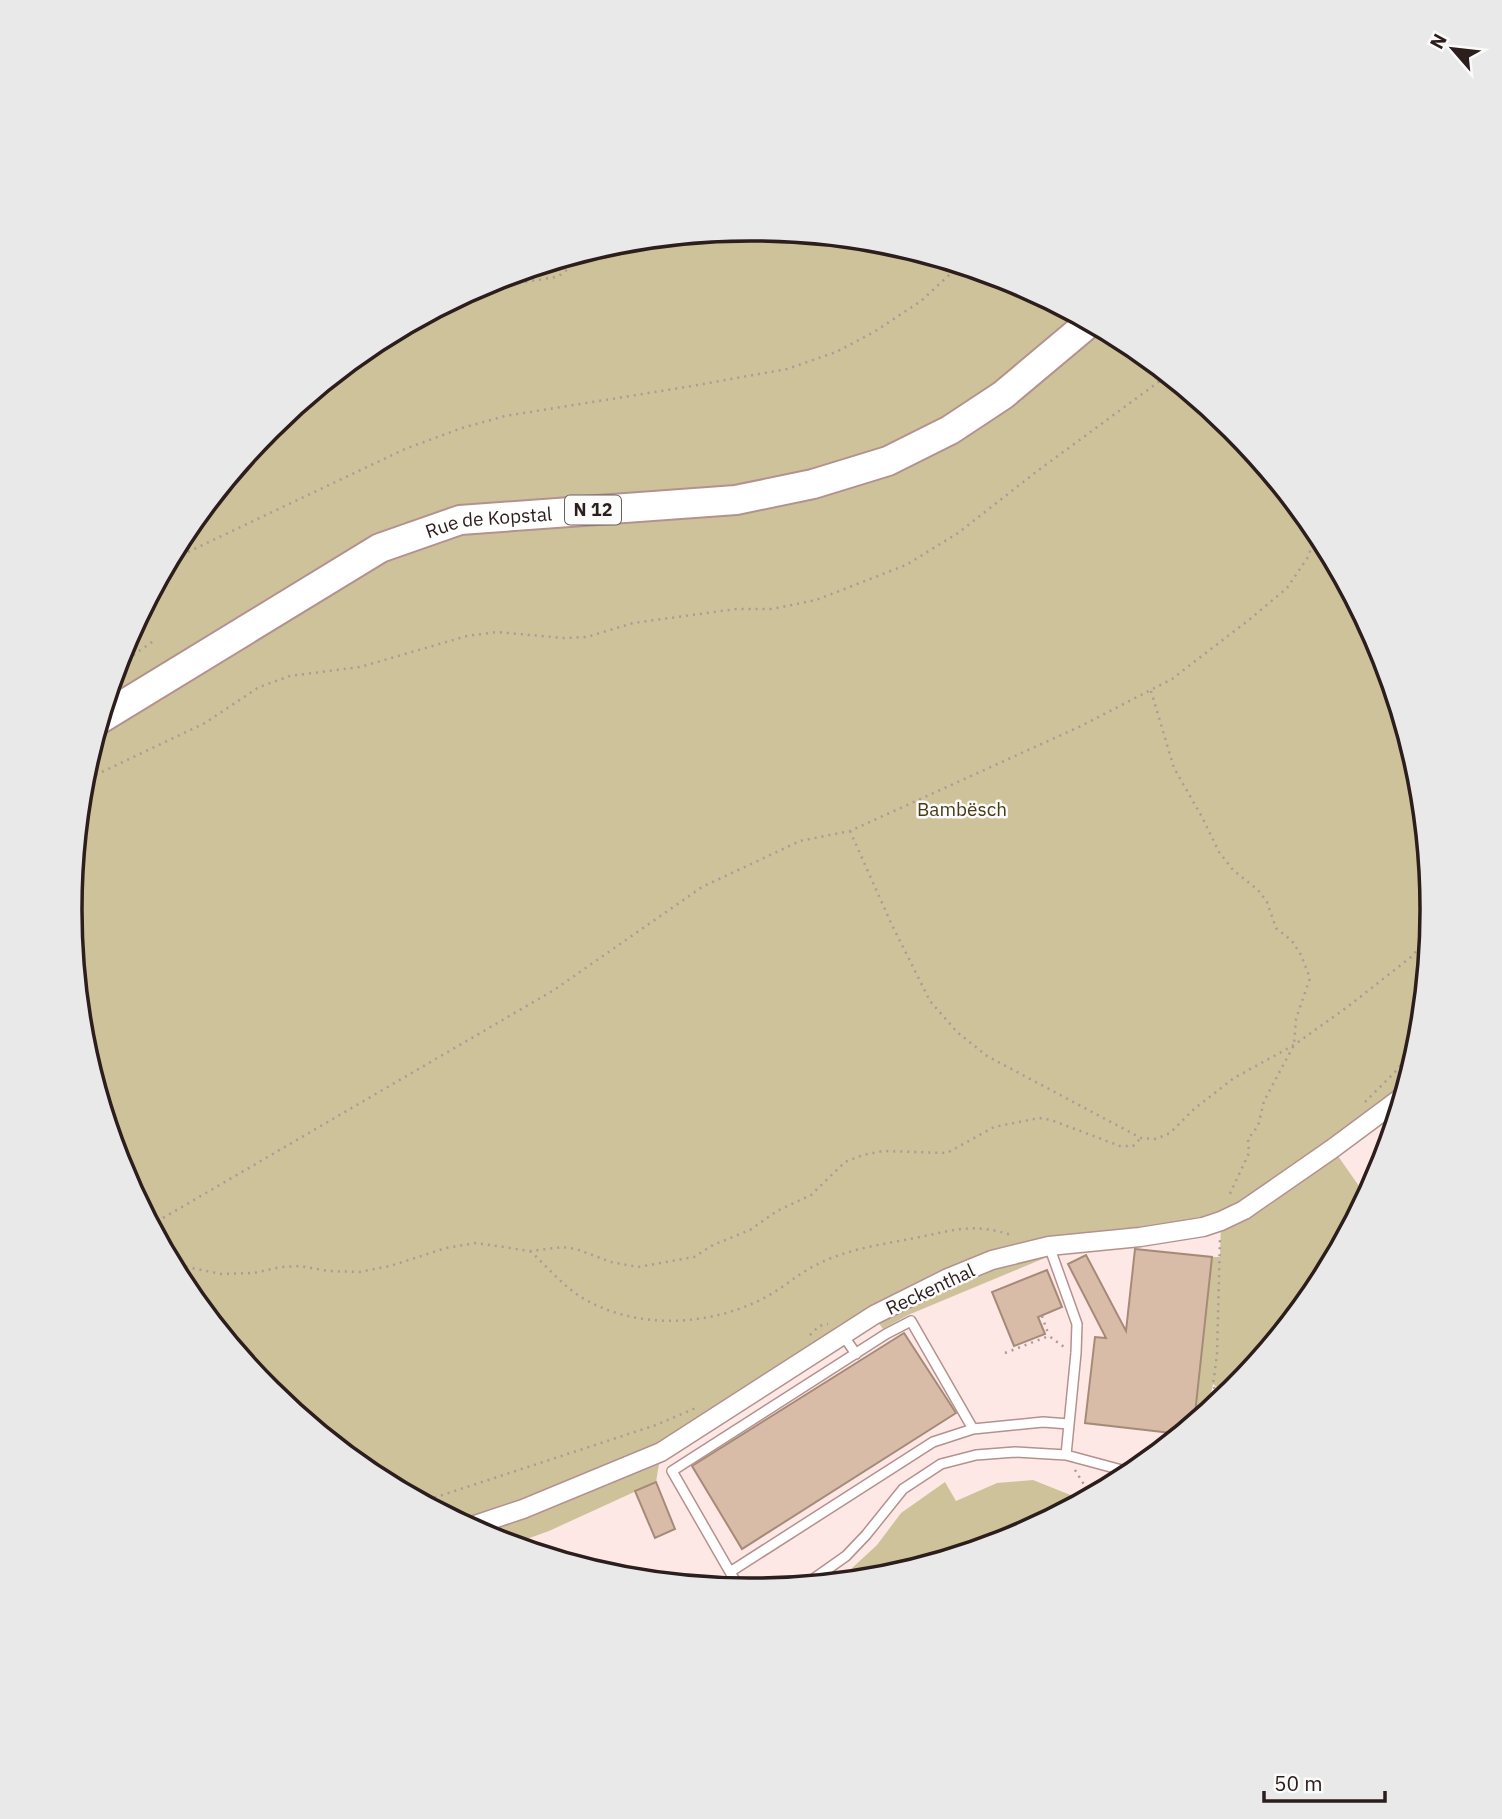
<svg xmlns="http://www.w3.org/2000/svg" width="1502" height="1819" font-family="'IBM Plex Sans',sans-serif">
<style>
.green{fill:#cec29b}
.building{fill:#d8bca8;stroke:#a58b77;stroke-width:2}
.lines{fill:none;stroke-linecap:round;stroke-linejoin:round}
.service-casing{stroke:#b4918e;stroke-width:12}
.minor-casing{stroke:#b4918e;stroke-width:21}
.primary-casing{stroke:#b4918e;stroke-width:32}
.path{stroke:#ac9a97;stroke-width:2.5;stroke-dasharray:2 5;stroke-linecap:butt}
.service{stroke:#fff;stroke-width:9}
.minor{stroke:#fff;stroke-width:18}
.primary{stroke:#fff;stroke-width:28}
.labels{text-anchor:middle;stroke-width:5;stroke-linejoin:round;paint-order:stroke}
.shield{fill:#fbfbfb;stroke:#69605f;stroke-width:2}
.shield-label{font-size:18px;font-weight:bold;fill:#2b1e1c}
.street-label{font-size:19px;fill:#2b1e1c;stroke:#fbfbfb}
.park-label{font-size:19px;fill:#463b14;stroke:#fbfbfb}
.rim{fill:none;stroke:#2b1e1c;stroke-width:3.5}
</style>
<rect width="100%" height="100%" fill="#fee8e5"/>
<!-- green -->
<path class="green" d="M751,229L884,242L1012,280L1130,343L1233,428L1317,531L1380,649L1419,777L1432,910L1419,1043L1402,1097L1333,1149L1366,1196L1320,1283L1276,1323L1222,1391L1213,1384L1207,1412L1194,1423L1212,1257H1220L1221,1221L1069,1243L1052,1255L908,1315L883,1329L874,1316L661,1452L656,1482L549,1531L510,1545L490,1539L372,1476L269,1391L185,1288L122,1170L83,1042L70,910L83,776L122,649L185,531L270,428L373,343L491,280L619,242Z
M1033,1480L1083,1500L1011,1539L883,1577L824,1583L851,1569L877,1545L901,1513L945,1482L956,1501L997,1483Z"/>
<!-- building -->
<path class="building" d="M1135,1249L1212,1257L1194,1423L1180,1434L1085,1423L1095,1337L1106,1338L1068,1264L1086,1255L1126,1331Z
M1047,1270L1062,1307L1038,1317L1045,1334L1014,1346L992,1292Z
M904,1333L956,1413L742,1549L692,1466Z
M656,1482L675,1529L655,1538L635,1491Z"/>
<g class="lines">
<defs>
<path id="service" d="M1049,1246L1077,1324L1076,1353L1066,1455L1133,1473
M843,1335L856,1354
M730,1572L672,1471L886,1334L911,1321L973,1429
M805,1585L846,1556L866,1535L903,1489L941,1464L976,1455L1015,1452L1066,1455
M740,1589L730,1572L933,1442L973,1429L1043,1422L1069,1424"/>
<path id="minor" d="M469,1527L523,1509L661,1452L874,1315L948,1278L992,1260L1049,1246L1140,1237L1203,1227L1221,1221L1244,1210L1332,1149L1402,1097"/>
<g id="primary">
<path id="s1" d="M100,719L380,548L460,520L736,500L813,484L888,461L950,430L1003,395L1090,322"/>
</g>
</defs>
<!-- service casing -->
<use href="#service" class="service-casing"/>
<!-- minor casing -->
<use href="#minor" class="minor-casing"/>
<!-- primary casing -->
<use href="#primary" class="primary-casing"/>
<!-- path -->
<path class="path" d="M572,261L580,253
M470,291L556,277C565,273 572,267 571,256
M169,561L405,449L462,428L505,416L686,387L787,369L836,352L874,332L921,301L960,265
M116,667L155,640
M1151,691L1174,768L1202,817L1219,852L1233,870L1258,890L1267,902L1276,928L1292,941L1301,955L1310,978L1296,1019L1294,1045L1264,1101L1258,1126L1248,1139L1249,1153L1228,1198
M83,781L205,723L259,687L290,676L360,667L467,636L497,632L564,638L587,637L633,623L736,609H772L816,600L906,565L958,533L1036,472L1168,375
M850,831L891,923L930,1001L957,1032L987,1056L1141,1138L1156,1139L1170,1133L1194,1109L1234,1078L1294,1045L1346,1008L1411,957L1429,937
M1365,1102L1395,1072L1419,1042
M151,1225L554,990L702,887L800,841L850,831L1081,726L1172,679L1250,619L1287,588L1308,557L1317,531
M530,1251C549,1268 564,1288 586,1300C640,1330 710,1326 764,1298C783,1288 799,1273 818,1264C847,1249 884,1244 915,1238C955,1230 974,1222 1014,1236
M172,1264L221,1274L254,1273L281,1267L300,1266L328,1271L359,1272L390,1266L446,1248L476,1243L530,1251L563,1247L576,1249L611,1262L638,1267L694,1257L713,1245L750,1230L777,1211L811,1195L845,1162L863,1155L883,1151L947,1153L994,1127L1039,1118L1051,1120L1120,1146H1133L1141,1138
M1042,1316L1049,1336
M810,1335L819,1326L828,1324
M1005,1353L1049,1336L1064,1347
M1219,1402L1213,1384L1217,1355L1220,1239
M1075,1470L1091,1496
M421,1502L656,1425L696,1408"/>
<!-- service -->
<use href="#service" class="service"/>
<!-- minor -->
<use href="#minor" class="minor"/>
<!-- primary -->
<use href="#primary" class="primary"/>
</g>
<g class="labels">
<!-- shield labels -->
<rect class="shield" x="565" y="495.5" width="56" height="29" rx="5"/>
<g class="shield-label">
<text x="593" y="516">N 12</text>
</g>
<!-- street labels -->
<g class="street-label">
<text dy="7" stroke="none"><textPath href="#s1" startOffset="441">Rue de Kopstal</textPath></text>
<text transform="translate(930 1289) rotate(-25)" y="7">Reckenthal</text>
</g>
<!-- park labels -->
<g class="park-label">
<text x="962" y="816">Bambësch</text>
</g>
</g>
<!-- crop -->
<path d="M0 0H1502V1819H0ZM750 241H752A668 668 0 0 1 1420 909V910A668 668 0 0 1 752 1578H750A668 668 0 0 1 82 910V909A668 668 0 0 1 750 241Z" fill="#eae9e9" fill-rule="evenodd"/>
<path class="rim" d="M750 241H752A668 668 0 0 1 1420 909V910A668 668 0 0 1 752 1578H750A668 668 0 0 1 82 910V909A668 668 0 0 1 750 241Z"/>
<!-- north arrow -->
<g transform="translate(1453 49) rotate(298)" stroke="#fbfbfb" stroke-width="5" paint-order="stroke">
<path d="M0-5L12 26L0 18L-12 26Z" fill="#2b1e1c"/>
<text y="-10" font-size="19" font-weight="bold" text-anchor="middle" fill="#2b1e1c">N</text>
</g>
<!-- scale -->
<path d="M1264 1791v10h121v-10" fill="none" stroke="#2b1e1c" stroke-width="3.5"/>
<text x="1274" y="1791" font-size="21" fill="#2b1e1c" stroke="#fbfbfb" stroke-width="5" paint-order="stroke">50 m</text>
</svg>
